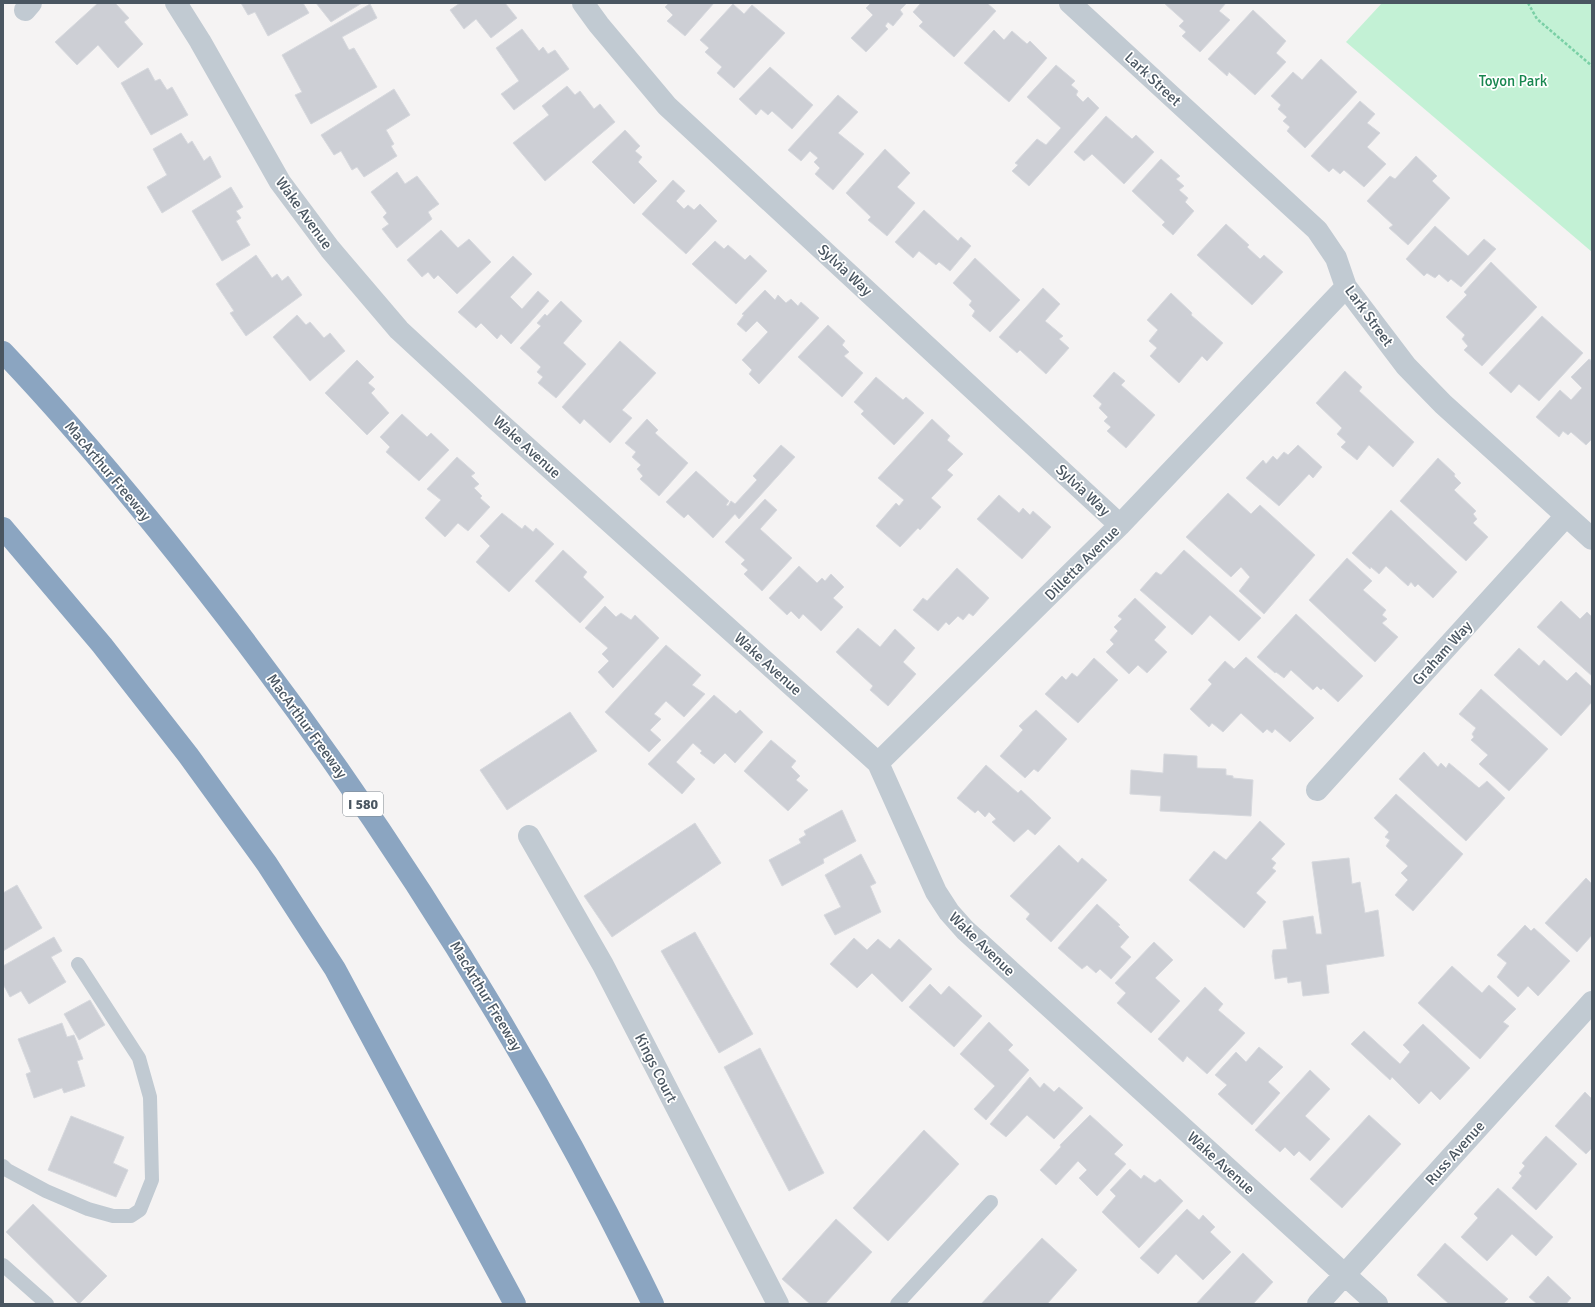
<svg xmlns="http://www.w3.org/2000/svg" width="1595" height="1307" font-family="Signika,sans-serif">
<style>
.green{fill:#c3f1d5}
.building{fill:#cdcfd5;stroke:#d7d9de}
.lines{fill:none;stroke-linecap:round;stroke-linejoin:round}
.path{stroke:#7ad0a6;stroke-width:2.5;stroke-dasharray:3 2;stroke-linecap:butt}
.lane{stroke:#c1cad2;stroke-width:14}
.street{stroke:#c1cad2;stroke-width:22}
.highway{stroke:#8ba5c1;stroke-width:22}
.labels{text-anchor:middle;stroke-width:3.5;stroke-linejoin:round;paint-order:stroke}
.shield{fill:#fff;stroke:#808990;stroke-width:1}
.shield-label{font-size:14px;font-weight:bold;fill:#4a5661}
.street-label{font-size:15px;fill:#4a5661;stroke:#fff}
.park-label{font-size:15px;fill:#17864f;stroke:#fff}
</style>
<rect width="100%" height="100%" fill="#f5f3f3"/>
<!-- green -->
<path class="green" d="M1382,3H1592V252L1346,42Z"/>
<!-- building -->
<path class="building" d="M98,3H115L129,18L124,22L143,44L118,68L98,45L77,65L55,42Z
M241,3H303L309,13L268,36L255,12L248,15Z
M316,3H362L331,22Z
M460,3H505L517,18L491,38L476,19L464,29L450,10Z
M669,3H714L685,36L667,21L673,15L665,7Z
M871,3H907L900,10L903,14L893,26L888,22L885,26L888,29L866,52L851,38L873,15L866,8Z
M921,3H987L996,11L954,57L919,26L923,22L913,12Z
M1164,3H1226L1219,11L1230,20L1200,52L1182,36L1186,32L1179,26L1184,21Z
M370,4L377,18L342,37L349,50L354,48L377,87L311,124L295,95L302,92L282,55Z
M733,4L744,14L752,5L785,33L734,88L717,73L722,67L705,52L709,48L700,40Z
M1253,10L1286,41L1276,53L1286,62L1255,95L1229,72L1227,76L1208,59Z
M522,29L539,51L543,47L548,54L555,50L569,69L514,110L501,94L519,81L496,48Z
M994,30L1004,40L1012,31L1027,44L1030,41L1047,58L1009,102L964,63Z
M1321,59L1357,92L1305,148L1287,131L1290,127L1283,121L1287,117L1278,109L1281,105L1271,96L1293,72L1302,80Z
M1056,65L1075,81L1071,85L1078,91L1076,95L1083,102L1088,97L1099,108L1029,186L1012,171L1018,165L1015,163L1037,139L1046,145L1061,128L1027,97Z
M770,67L813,105L792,129L772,111L768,115L761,109L756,115L739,99Z
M148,68L155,81L160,79L167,90L172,87L188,115L151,135L121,83Z
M567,86L575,95L580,91L594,109L600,104L615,122L545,181L513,143L549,115L542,106Z
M394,89L410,115L386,130L394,144L391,146L397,156L364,177L357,167L352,170L341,151L334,155L321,135Z
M838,95L858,112L838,133L864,154L833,190L815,174L820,168L814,162L818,158L810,151L801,161L788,150Z
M1360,101L1375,114L1367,123L1380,133L1367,147L1386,164L1364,187L1344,170L1340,174L1333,168L1329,172L1311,156Z
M1106,116L1132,139L1136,135L1154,152L1124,184L1092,154L1084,161L1074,152Z
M625,130L640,146L635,151L642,157L638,162L657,181L634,204L592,162Z
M181,133L188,144L192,141L204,161L210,156L221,177L162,213L147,187L167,175L153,149Z
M885,149L910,173L897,187L915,203L887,236L868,220L871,217L846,193Z
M1416,156L1437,176L1432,181L1450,198L1408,245L1389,228L1393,225L1367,201L1390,176L1395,179Z
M1161,159L1180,176L1176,179L1184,186L1179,190L1188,198L1185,202L1194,211L1173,235L1162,225L1165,222L1132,191Z
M397,172L405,184L417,176L439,204L428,212L432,219L397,248L382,229L389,224L383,217L387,213L371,192Z
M673,180L685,191L676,201L684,209L688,205L694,210L700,204L717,221L686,254L642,214Z
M231,187L243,207L236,211L241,218L236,221L250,245L222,261L192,211Z
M924,210L958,241L961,237L971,246L950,271L939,262L936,265L919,251L913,258L895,242Z
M1226,224L1249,245L1247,247L1260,259L1264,255L1283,272L1252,305L1197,255Z
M1435,226L1468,256L1484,239L1496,249L1461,287L1451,279L1448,282L1439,274L1435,278L1427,273L1424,276L1406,259Z
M441,230L458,248L469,239L491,262L457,294L438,275L434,279L428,272L422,277L407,260Z
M715,241L724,249L728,245L745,260L750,255L767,271L736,304L692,264Z
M256,255L272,278L277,274L282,281L288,276L302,295L246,336L230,313L234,311L216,284Z
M513,256L532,274L510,297L522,309L538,291L549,301L511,344L501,334L497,339L481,323L476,328L458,312Z
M975,258L1020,300L990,332L972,316L975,311L969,305L972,301L953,283Z
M1491,262L1537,307L1482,366L1464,350L1468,346L1462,339L1465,335L1446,317L1467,295L1464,292Z
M1043,288L1060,304L1045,321L1063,336L1059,339L1069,348L1046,374L1020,350L1017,353L999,337Z
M765,290L775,300L778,295L786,303L791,299L798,306L801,302L819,318L759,384L749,374L752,370L742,360L768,332L757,321L746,332L737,324L744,315L742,314Z
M1171,293L1192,313L1191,315L1223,343L1207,361L1202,356L1179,383L1150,356L1157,348L1149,341L1158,330L1147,320Z
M561,301L582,321L563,343L586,364L556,398L538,383L543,377L537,372L541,367L520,348L541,326L537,323L545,314L547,316Z
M297,315L306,325L310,322L324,338L330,333L345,351L310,381L273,337Z
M1542,316L1583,353L1539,401L1519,384L1511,393L1489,373Z
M828,325L845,341L842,345L849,352L844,356L863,373L842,397L798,357Z
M620,341L656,373L622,410L632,418L610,443L584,419L580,424L562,407Z
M1589,359L1592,361V439L1586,445L1571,432L1568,435L1563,431L1559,437L1536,417L1560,390L1571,400L1582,388L1571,377Z
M357,360L374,377L368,383L375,389L371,393L389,413L367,435L325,393Z
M1345,371L1362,387L1359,391L1414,442L1393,467L1369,445L1357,460L1341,447L1346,442L1337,434L1342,428L1316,403Z
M1114,372L1125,381L1121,385L1155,415L1126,448L1107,431L1111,427L1104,421L1108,417L1099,408L1102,404L1093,396Z
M876,377L903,400L906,397L924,413L894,445L861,414L864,411L854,402Z
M402,414L427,437L431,433L449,450L419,481L386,452L390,447L380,437Z
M647,419L658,430L655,433L688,463L659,496L640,479L643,476L637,469L641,465L632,457L636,452L625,443Z
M932,419L950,436L947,440L963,454L947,470L953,475L931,498L941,507L920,530L918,528L900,547L876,526L896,503L899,506L904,500L878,478Z
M781,445L795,457L739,519L735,514L713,538L688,514L684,518L666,502L696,471L729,501L726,505L728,506L731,501L735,504L757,480L753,476Z
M1298,445L1322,467L1313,478L1309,474L1279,506L1246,478L1263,460L1266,464L1273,456L1277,460L1284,452L1288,455Z
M457,457L475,473L471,476L479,484L474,488L482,496L480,498L490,507L468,531L458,523L445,537L425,518L441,500L427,489Z
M1438,458L1455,474L1454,476L1461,483L1454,490L1476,511L1473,514L1477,519L1473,523L1488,537L1466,561L1400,501Z
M1228,493L1251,514L1260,505L1315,555L1264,614L1239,591L1250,577L1241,567L1231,577L1186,537Z
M999,495L1019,513L1023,508L1030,515L1033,511L1051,527L1022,559L977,519Z
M765,499L777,510L760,529L792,558L762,591L744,574L748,570L741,564L745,560L725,542Z
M1391,510L1457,572L1433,598L1418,584L1415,587L1411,582L1408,586L1386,566L1379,574L1371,567L1370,569L1352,553Z
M502,513L522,529L525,525L533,532L536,528L554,544L509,592L476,562L490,546L480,536Z
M563,550L587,572L583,577L604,597L580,623L535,581Z
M1184,550L1261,618L1239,641L1210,615L1192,635L1140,590L1156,572L1161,575Z
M1347,558L1372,581L1363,590L1386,610L1382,615L1387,619L1382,623L1398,637L1375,662L1309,600Z
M799,566L817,583L822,578L825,581L831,574L844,587L833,598L843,607L821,631L803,614L799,619L791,611L787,615L769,598Z
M957,568L989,598L973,616L969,613L963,620L958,616L949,625L946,622L938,631L913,610L923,598L927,601Z
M1135,598L1166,627L1154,640L1167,652L1147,673L1138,665L1129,674L1106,652L1114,644L1110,640L1118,631L1114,627L1122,619L1118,616Z
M1561,601L1580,619L1587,612L1592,617V676L1537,627Z
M605,606L616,617L621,613L631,620L635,615L659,638L613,688L598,672L609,661L602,654L608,648L585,628Z
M1296,614L1363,676L1338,702L1323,688L1321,690L1317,686L1313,690L1291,670L1284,678L1276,672L1275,673L1257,657Z
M858,628L880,647L895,629L915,648L903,662L916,674L888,706L870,690L873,686L836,652Z
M666,645L701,675L692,685L705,694L684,717L666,701L654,714L661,719L650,730L661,740L649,752L605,712Z
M1519,648L1539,666L1544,660L1567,681L1576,672L1592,687V702L1561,736L1494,675Z
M1246,657L1314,718L1290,742L1275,729L1272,733L1267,729L1263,733L1241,713L1223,732L1212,723L1209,727L1190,709L1212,684L1208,680L1225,661L1234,669Z
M1094,658L1118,680L1078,723L1045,694L1062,676L1066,680L1072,673L1077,677Z
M1481,689L1548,749L1509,791L1479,764L1488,755L1471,740L1474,737L1472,734L1476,728L1459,714Z
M714,695L736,714L740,710L763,732L735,763L725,753L714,764L700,753L702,751L693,743L676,762L695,779L682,794L648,764Z
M1036,710L1067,739L1038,772L1034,769L1025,778L1000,756L1023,730L1019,726Z
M570,712L597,751L507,810L480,770Z
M771,740L796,761L791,767L800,776L796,780L808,790L788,811L744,771Z
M1424,752L1438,767L1441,763L1446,768L1449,763L1479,788L1487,781L1505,798L1466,841L1399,779Z
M1164,754L1197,756V768L1226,769V775L1233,776V778L1253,780L1251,816L1160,811L1161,796L1130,794L1131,770L1163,773Z
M986,765L1018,793L1021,790L1051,818L1035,835L1028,829L1014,842L992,822L996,819L989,812L985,817L978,810L975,813L957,798Z
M1396,794L1463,854L1413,911L1395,895L1408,880L1401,873L1408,866L1386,846L1390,840L1385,837L1389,832L1374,818Z
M842,810L856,841L823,859L824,863L782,886L769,860L801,843L799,839L806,835L804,831Z
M1260,821L1285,844L1271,859L1276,863L1272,868L1276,871L1256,893L1266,902L1244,928L1189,880L1214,851L1226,860Z
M695,823L721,863L612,937L584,896Z
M1059,845L1078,863L1082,858L1107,880L1051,942L1026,919L1030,914L1010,896Z
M861,854L876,883L870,886L881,912L835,935L824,915L841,907L825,875Z
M1349,858L1352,884L1360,882L1365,913L1378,910L1384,956L1326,965L1329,993L1303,996L1301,981L1288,983L1287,977L1275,979L1272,956L1273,950L1287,949L1283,921L1313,916L1316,934H1322L1312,862Z
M1586,878L1592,884V935L1577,952L1545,923Z
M17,885L42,928L3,951V893Z
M1097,904L1120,925L1118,926L1129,937L1120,947L1131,957L1111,979L1100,969L1096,973L1087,965L1082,969L1058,948Z
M1525,925L1531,931L1534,928L1570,961L1538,996L1528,986L1518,997L1497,977L1507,963L1497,955Z
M695,932L753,1034L719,1053L661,951Z
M54,937L62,951L51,957L66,982L29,1004L21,991L10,997L3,984V966Z
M854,938L867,950L878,939L890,949L899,939L932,969L902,1002L872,973L857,988L830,964Z
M1154,942L1173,960L1155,978L1180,1001L1151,1033L1117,1003L1126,993L1115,983Z
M1452,966L1482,993L1489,985L1516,1009L1503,1022L1509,1026L1480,1059L1418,1003Z
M930,984L941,995L949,986L982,1016L954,1047L909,1007Z
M1205,987L1223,1004L1218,1010L1245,1033L1207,1074L1187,1056L1183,1062L1158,1039Z
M90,1000L105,1025L79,1040L64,1014Z
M989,1022L1013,1045L1008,1050L1029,1070L986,1120L974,1109L995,1086L960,1054Z
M62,1023L67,1037L74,1035L83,1059L77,1061L85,1086L64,1093L62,1088L34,1098L26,1074L31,1072L18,1039Z
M1423,1024L1470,1068L1440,1100L1431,1091L1419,1104L1392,1077L1390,1080L1351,1044L1364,1031L1400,1064L1410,1052L1403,1045Z
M1259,1047L1283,1067L1268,1082L1280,1093L1252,1125L1218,1094L1227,1085L1215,1075L1236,1052L1246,1062Z
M760,1048L824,1173L789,1191L724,1067Z
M1310,1070L1330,1089L1305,1116L1330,1139L1310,1161L1299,1151L1294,1156L1285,1147L1280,1152L1255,1130Z
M1030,1077L1040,1088L1044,1083L1054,1092L1059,1087L1083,1108L1054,1139L1027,1115L1006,1137L990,1124Z
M1585,1092L1592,1099V1148L1586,1154L1555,1126Z
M1090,1115L1123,1145L1114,1154L1126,1164L1097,1196L1079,1178L1087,1170L1078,1161L1056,1185L1040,1170L1061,1147L1060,1145Z
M1369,1115L1401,1144L1342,1208L1310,1179Z
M71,1116L124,1137L113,1163L128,1170L116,1197L48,1170Z
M924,1130L959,1164L888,1241L853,1208Z
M1546,1136L1577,1164L1536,1210L1512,1188L1522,1176L1519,1173L1525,1166L1522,1163Z
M1130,1169L1141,1179L1144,1175L1155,1183L1160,1179L1183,1201L1139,1248L1102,1212L1116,1196L1110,1190Z
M1498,1188L1553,1237L1536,1256L1512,1234L1487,1261L1461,1237L1478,1218L1474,1214Z
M33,1204L107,1276L79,1304L6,1232Z
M1187,1209L1199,1220L1203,1215L1215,1227L1210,1232L1231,1252L1203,1280L1176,1254L1158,1274L1140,1258Z
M836,1219L872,1252L825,1304H810L782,1279Z
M1042,1238L1077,1270L1047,1304H981Z
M1445,1243L1508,1299L1503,1304H1449L1417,1275Z
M1243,1253L1273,1282L1253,1304H1196Z
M1548,1276L1571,1298L1566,1304H1537L1529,1297Z"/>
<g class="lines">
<!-- path -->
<path class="path" d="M1528,3L1537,19L1592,66"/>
<!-- lane -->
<path class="lane" d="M3,1166L7,1170L46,1191L88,1209L113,1216H131L140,1210L152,1180L150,1097L139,1058L78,964
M3,1265L47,1304
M897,1304L991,1202"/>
<!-- street -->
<path class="street" d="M176,3L200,41L280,182L330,249L399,330L493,417L878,763L936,892L949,912L965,930L1377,1304
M583,3L599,25L667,106L1120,525
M1070,3L1317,230L1336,258L1346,287L1406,366L1443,404L1592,539
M25,10L31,3
M878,763L1120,525L1346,287
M1317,790L1566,516
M529,836L603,965L778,1304
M1318,1304L1592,1002"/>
<!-- highway -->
<path class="highway" d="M3,352C83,436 157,527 228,619C392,832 535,1061 653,1304
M3,528L102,645L188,755L267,864L335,969L515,1304"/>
</g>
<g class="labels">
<!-- shield labels -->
<rect class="shield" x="343" y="792" width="40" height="24" rx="3"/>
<g class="shield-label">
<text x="363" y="809">I 580</text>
</g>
<!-- street labels -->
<g class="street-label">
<text transform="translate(1153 79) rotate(43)" y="5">Lark Street</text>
<text transform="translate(304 213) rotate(54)" y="5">Wake Avenue</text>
<text transform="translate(845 270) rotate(43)" y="5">Sylvia Way</text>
<text transform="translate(1369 316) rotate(54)" y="5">Lark Street</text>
<text transform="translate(527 447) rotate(42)" y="5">Wake Avenue</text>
<text transform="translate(108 471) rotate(50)" y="5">MacArthur Freeway</text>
<text transform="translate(1083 490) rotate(43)" y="5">Sylvia Way</text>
<text transform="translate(1082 563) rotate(-45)" y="5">Dilletta Avenue</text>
<text transform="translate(1442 653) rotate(-48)" y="5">Graham Way</text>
<text transform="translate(768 664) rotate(42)" y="5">Wake Avenue</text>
<text transform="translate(307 726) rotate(54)" y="5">MacArthur Freeway</text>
<text transform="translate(982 944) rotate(44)" y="5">Wake Avenue</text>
<text transform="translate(486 996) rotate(59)" y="5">MacArthur Freeway</text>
<text transform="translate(656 1068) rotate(63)" y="5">Kings Court</text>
<text transform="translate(1455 1153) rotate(-48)" y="5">Russ Avenue</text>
<text transform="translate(1221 1163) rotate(42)" y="5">Wake Avenue</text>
</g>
<!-- park labels -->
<g class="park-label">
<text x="1513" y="86">Toyon Park</text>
</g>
</g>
<!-- border -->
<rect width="1595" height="1307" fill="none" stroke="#4a5661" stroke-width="8"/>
</svg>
